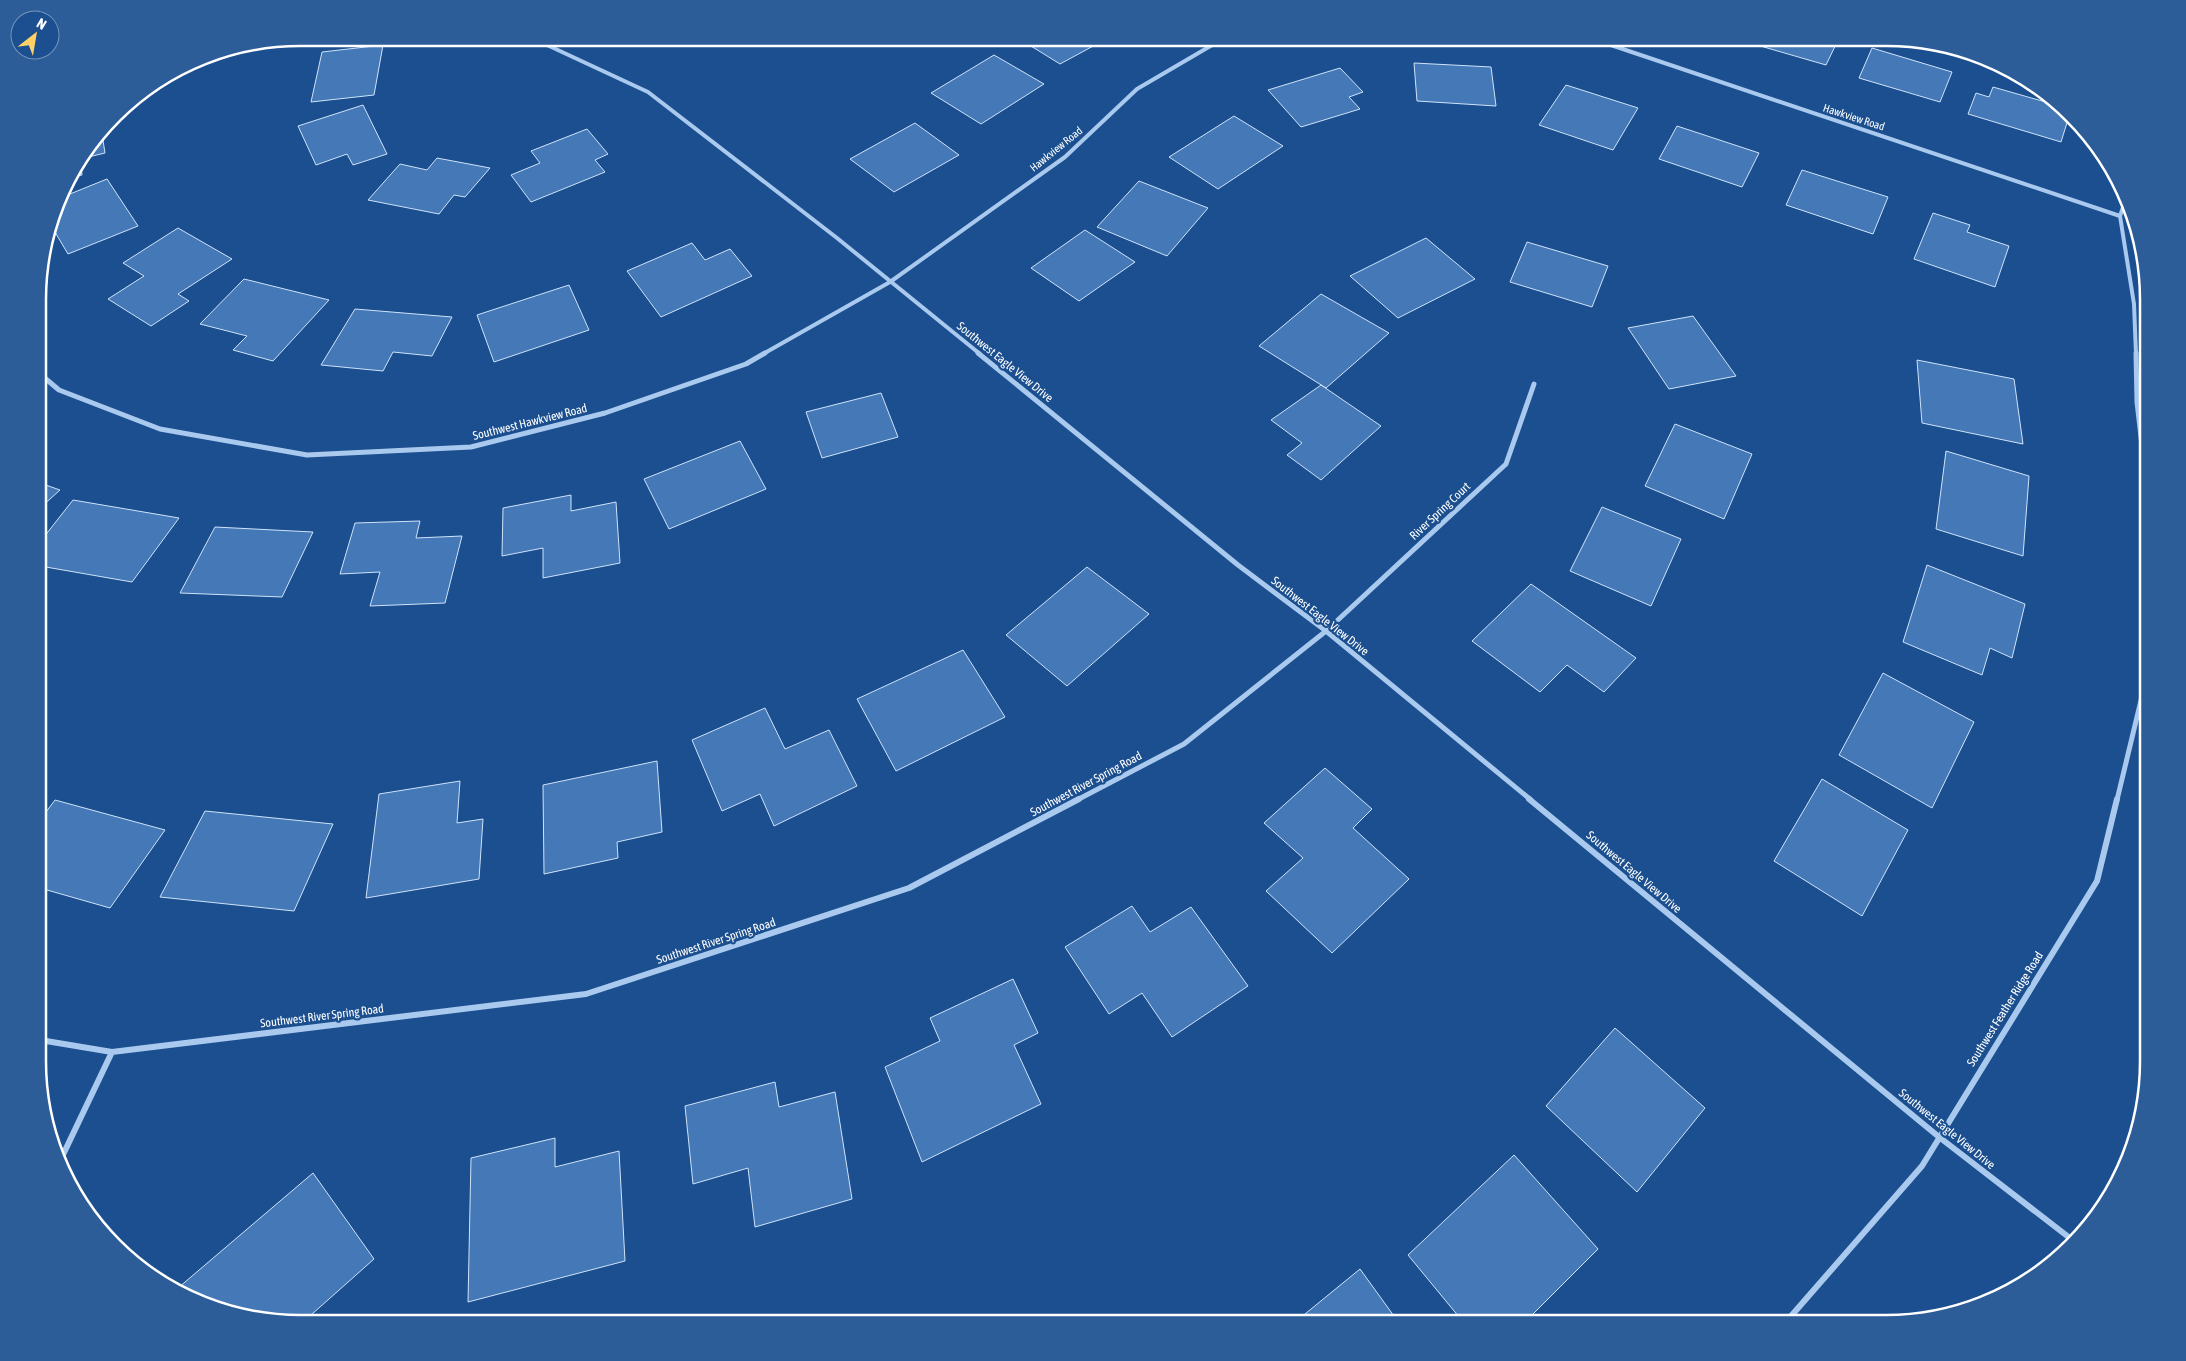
<svg xmlns="http://www.w3.org/2000/svg" width="2186" height="1361" font-family="'Asap Condensed',sans-serif">
<style>
.building{fill:#4478b7;stroke:#cfe3fa}
.lines{fill:none;stroke-linecap:round;stroke-linejoin:round}
.street-far2{stroke:#a9c9ee;stroke-width:4}
.street-far1{stroke:#a9c9ee;stroke-width:5}
.street{stroke:#a9c9ee;stroke-width:6}
.labels{text-anchor:middle;stroke-width:4.5;stroke-linejoin:round;paint-order:stroke}
.far-street-label{font-size:11px;fill:#fff;stroke:#1b4f8f}
.street-label{font-size:12px;fill:#fff;stroke:#1b4f8f}
.rim{fill:none;stroke:#fff;stroke-width:2.5}
</style>
<rect width="100%" height="100%" fill="#1b4f8f"/>
<!-- building -->
<path class="building" d="M1018,38H1108L1060,64Z
M1753,38H1839L1826,65L1750,43Z
M383,45L374,95L311,102L322,52Z
M1872,48L1952,72L1940,102L1859,78Z
M994,55L1044,84L981,124L931,93Z
M1414,63L1491,67L1496,106L1417,101Z
M1340,68L1363,92L1349,97L1360,109L1301,127L1268,90Z
M1566,85L1638,108L1613,150L1539,125Z
M1993,87L2063,107L2070,113L2061,142L1968,114L1976,93L1989,97Z
M363,105L387,154L353,165L347,154L316,165L298,126Z
M1234,116L1283,146L1218,189L1169,157Z
M915,123L959,155L894,192L850,159Z
M1677,126L1759,153L1742,187L1659,159Z
M587,129L608,154L595,160L605,172L531,202L511,175L540,163L531,151Z
M102,134L105,153L84,158Z
M437,158L490,168L465,197L454,195L439,214L368,200L400,164L427,170Z
M81,163L82,175L69,178Z
M1802,170L1888,197L1873,234L1786,205Z
M107,179L138,226L68,254L52,227L60,198Z
M1139,181L1208,208L1167,256L1097,227Z
M1933,213L1970,225L1967,232L2009,246L1995,287L1914,259Z
M178,228L232,259L178,294L189,301L151,326L108,299L144,276L123,263Z
M1085,230L1135,262L1079,301L1031,268Z
M1426,238L1475,279L1398,318L1350,276Z
M1527,242L1608,266L1592,307L1510,282Z
M692,243L705,260L730,249L752,276L661,317L627,271Z
M244,279L329,300L273,361L233,350L247,336L200,324Z
M569,285L589,330L494,362L477,315Z
M1321,294L1389,333L1326,388L1259,346Z
M355,309L452,317L432,356L393,352L383,371L321,365Z
M1693,316L1736,376L1669,389L1628,328Z
M1917,360L2014,379L2023,444L1922,423Z
M1321,385L1381,426L1321,480L1287,455L1302,443L1271,420Z
M881,393L898,437L822,458L806,412Z
M1675,424L1752,454L1724,519L1645,486Z
M740,441L766,489L669,529L644,479Z
M1946,451L2029,476L2023,556L1936,529Z
M40,483L60,490L40,508Z
M571,495V511L616,502L620,563L543,578V548L502,556L503,508Z
M73,500L179,518L132,582L40,566V542Z
M1602,507L1681,539L1651,606L1570,571Z
M420,521L416,538L462,536L445,603L370,606L380,572L340,574L355,523Z
M215,527L313,532L282,597L180,593Z
M1927,565L2025,604L2012,658L1990,648L1982,675L1903,642Z
M1087,567L1149,614L1067,686L1006,635Z
M1531,584L1636,658L1604,692L1567,665L1540,692L1472,641Z
M963,650L1005,717L896,771L857,699Z
M1883,673L1974,722L1932,808L1839,755Z
M765,708L785,749L829,730L857,786L774,826L760,794L722,811L692,740Z
M657,761L662,832L617,842L618,858L544,874L543,785Z
M1325,768L1372,809L1353,828L1409,879L1332,953L1266,891L1303,858L1264,823Z
M1822,779L1908,830L1862,916L1774,861Z
M460,781L457,823L483,819L479,879L366,898L379,794Z
M55,800L165,830L110,908L40,888V820Z
M205,811L333,824L294,911L160,897Z
M1132,906L1150,932L1191,907L1248,986L1172,1037L1142,993L1109,1014L1065,947Z
M1013,979L1038,1033L1014,1045L1041,1104L922,1162L885,1067L940,1041L930,1018Z
M1615,1028L1705,1108L1637,1192L1546,1106Z
M775,1082L779,1107L835,1092L852,1199L755,1227L748,1168L693,1184L685,1106Z
M555,1138V1167L619,1151L625,1261L468,1302L471,1158Z
M1514,1155L1598,1249L1524,1323H1464L1408,1255Z
M313,1173L374,1259L302,1323L232,1314L180,1291L178,1288Z
M1360,1269L1399,1323H1294Z"/>
<g class="lines">
<!-- street-far2 -->
<path class="street-far2" d="M532,38L648,92L837,238L980,354
M1582,38L1593,39L2120,216
M549,46L562,38
M2126,199L2120,216L2134,304L2136,354
M763,354L890,282L1065,157L1137,89L1219,41L1236,38"/>
<!-- street-far1 -->
<path class="street-far1" d="M978,353L1238,565L1326,631L1531,800
M2136,353L2137,402L2148,498
M40,374L59,390L160,429L307,455L471,447L605,413L746,364L765,353
M1077,800L1184,744L1326,631L1506,464L1534,384
M2117,800L2143,692L2148,658"/>
<!-- street -->
<path class="street" d="M1529,799L1939,1137L2075,1242
M40,1040L112,1052L586,994L909,888L1079,799
M61,1159L112,1052
M1785,1323L1922,1166L2097,881L2117,799"/>
</g>
<g class="labels">
<!-- far-street labels -->
<g class="far-street-label">
<text transform="translate(1854 117) rotate(18)" y="4">Hawkview Road</text>
<text transform="translate(1056 149) rotate(-39)" y="4">Hawkview Road</text>
</g>
<!-- street labels -->
<g class="street-label">
<text transform="translate(1005 362) rotate(39)" y="4">Southwest Eagle View Drive</text>
<text transform="translate(530 422) rotate(-14)" y="4">Southwest Hawkview Road</text>
<text transform="translate(1440 511) rotate(-43)" y="4">River Spring Court</text>
<text transform="translate(1320 616) rotate(38)" y="4">Southwest Eagle View Drive</text>
<text transform="translate(1086 784) rotate(-28)" y="4">Southwest River Spring Road</text>
<text transform="translate(1634 872) rotate(40)" y="4">Southwest Eagle View Drive</text>
<text transform="translate(716 941) rotate(-18)" y="4">Southwest River Spring Road</text>
<text transform="translate(2005 1009) rotate(-58)" y="4">Southwest Feather Ridge Road</text>
<text transform="translate(322 1016) rotate(-7)" y="4">Southwest River Spring Road</text>
<text transform="translate(1947 1129) rotate(39)" y="4">Southwest Eagle View Drive</text>
</g>
</g>
<!-- crop -->
<path d="M0 0H2186V1361H0ZM300 46H1886A254 254 0 0 1 2140 300V1061A254 254 0 0 1 1886 1315H300A254 254 0 0 1 46 1061V300A254 254 0 0 1 300 46Z" fill="#2d5d98" fill-rule="evenodd"/>
<path class="rim" d="M300 46H1886A254 254 0 0 1 2140 300V1061A254 254 0 0 1 1886 1315H300A254 254 0 0 1 46 1061V300A254 254 0 0 1 300 46Z"/>
<!-- north arrow -->
<g transform="translate(35 35) rotate(31)"><circle r="24" fill="#1b4f8f" stroke="#7695bc"/>
<path d="M0-4L9 19L0 12L-9 19Z" fill="#ffd166"/>
<text y="-8" font-size="14" font-weight="bold" text-anchor="middle" fill="#ffffff">N</text>
</g>
</svg>
